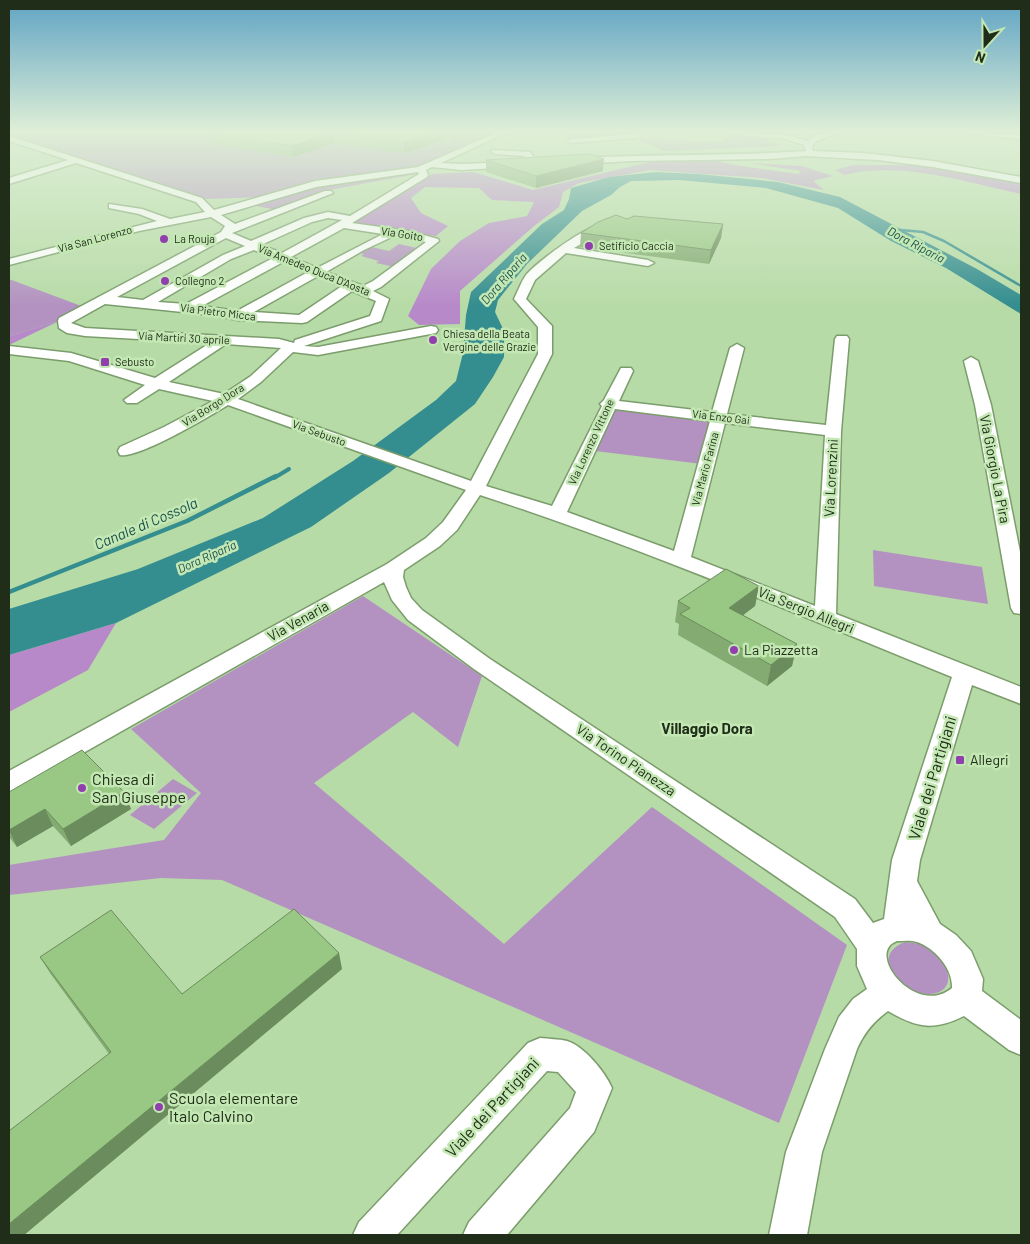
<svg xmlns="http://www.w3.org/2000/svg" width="1030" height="1244" font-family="Barlow,sans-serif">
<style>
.green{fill:#b392c1}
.forest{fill:#b789c9}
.water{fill:#348d8f}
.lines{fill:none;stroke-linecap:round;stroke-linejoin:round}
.stream-far2{stroke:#348d8f;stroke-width:2.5}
.stream-far1{stroke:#348d8f;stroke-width:4}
.stream{stroke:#348d8f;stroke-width:4.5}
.minor-casing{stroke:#7b9d6c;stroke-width:3}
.minor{fill:#fff;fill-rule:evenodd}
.wall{fill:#84ac72}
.shaded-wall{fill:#6b8c5c}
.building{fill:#99c884;stroke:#6b8c5c}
.poi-dot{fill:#923fae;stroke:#c4e8b4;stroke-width:2}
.labels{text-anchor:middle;stroke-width:5;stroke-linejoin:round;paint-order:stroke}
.far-street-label{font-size:11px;fill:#202d19;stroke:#c4e8b4}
.far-poi-label{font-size:11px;fill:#202d19;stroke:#c4e8b4;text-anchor:start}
.far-water-label{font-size:12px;font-style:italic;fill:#1a4e4e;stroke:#c4e8b4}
.street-label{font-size:14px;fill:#202d19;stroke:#c4e8b4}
.poi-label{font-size:14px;fill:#202d19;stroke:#c4e8b4;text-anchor:start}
.water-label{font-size:15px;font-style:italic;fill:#1a4e4e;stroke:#c4e8b4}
.neighbourhood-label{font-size:15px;font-weight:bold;fill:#202d19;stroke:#c4e8b4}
.near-street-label{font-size:16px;fill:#202d19;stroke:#c4e8b4}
.near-poi-label{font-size:16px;fill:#202d19;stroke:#c4e8b4;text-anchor:start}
</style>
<rect width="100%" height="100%" fill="#b7dba7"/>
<!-- green -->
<path class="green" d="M9,132H499L416,168L261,197L206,199L9,135Z
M584,132H636L631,135L570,139L567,138Z
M730,135L762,138L778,143L777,146L664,151L638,139L721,142Z
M413,172L417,174L334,189L277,210L251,205L261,204L288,196L293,192L322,184Z
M399,244L421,249L395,267L376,263L379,261L361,256L364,254L356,252L367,246L389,251Z
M9,279L84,307L59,321L9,336Z
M612,408L713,420L702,464L595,451Z
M873,550L982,567L988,604L874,586Z
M363,596L482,676L458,747L413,712L314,783L504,944L652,807L847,945L779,1123L222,880L161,878L9,895V865L164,840L201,793L131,729Z
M173,779L197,793L154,829L130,815Z
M905,942C917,943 928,945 937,953C948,964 956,988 936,993C906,1001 865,957 905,942Z"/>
<!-- forest -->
<path class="forest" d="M710,159L734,165L798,174L801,171L749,163L802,166L833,176L813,181L824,190L762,178L650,170L579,183L563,192L559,207L534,226L460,291V324L419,325L408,316L431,269L460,241L489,223L527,216L534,202L492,200L479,188L425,187L411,198L421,213L448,226L436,236L352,224L432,174L473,172L533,190L658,160Z
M853,165H926L1021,182V194C964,182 902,161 844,175L835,170Z
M59,321L9,345V336Z
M116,623L88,670L9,712V655Z"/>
<!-- water -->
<path class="water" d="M656,172L698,174L778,182L840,197L977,269L1021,295V314L946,268L891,241L838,208L766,188L679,180L631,181L620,187L611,195L582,211L527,264L498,300L495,312L504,331V357L493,377L475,404L389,473L311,527L116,623L9,655V609L138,569L263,518L353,461L436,400L456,381L463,353L466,315L471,292L542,224L564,210L569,199L571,188L609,177Z"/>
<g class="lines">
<!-- stream-far2 -->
<path class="stream-far2" d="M901,230L923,232L944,241L1021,286"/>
<!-- stream-far1 -->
<path class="stream-far1" d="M274,478L289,469"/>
<!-- stream -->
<path class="stream" d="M9,592L187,521L276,476"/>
<defs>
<path id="minor" d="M498,132H508L441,163L461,164L513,162L516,163V167L461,170L432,167L426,170L428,175L427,177L352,223L409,231L438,239L439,241L381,287L373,291L389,299L381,321L304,346L318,347L431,326L436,327L438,330L436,333L318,355L293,352L261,382L238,399L471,481L538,354V327L514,299C518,291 521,282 526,275C537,262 592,220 608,224L609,226L608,228L574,248L648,260L654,263L648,266L566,253L535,280L526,299L552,326V354L486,486L552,506L602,406L600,404L604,400L621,368H631L633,371L619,401L712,412L730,348L737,344L744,348L727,414L826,425L835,339L837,336H847L849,339L841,431L836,614L1021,687V704L972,685L920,860L917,881L940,924L956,935L971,951L983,979L982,991L1021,1020V1055L1009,1050L964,1016C934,1031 917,1028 888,1011C874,1021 864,1033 857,1049L822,1152L807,1235H769L786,1152L825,1049L839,1017L853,999L867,989L857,966V949L835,917L474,669L408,620L392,600L384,582L18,790L9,793V771L387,564L426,538L443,522L466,490L228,405C210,416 138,459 120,455L118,451L120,447L164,427L213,401L159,389L137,403H127L124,400L145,385L69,361L9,354V346L71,353L155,378L210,343L85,336L67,333L59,328L58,321L59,318L221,232L225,226L211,217L139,231L9,265V259L157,221L139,214L109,208V204L142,209L170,219L205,212L196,202L76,163L9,184V178L68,160L9,141V136L202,198L214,210L315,181L418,167ZM418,172L419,174L350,216L328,212L304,218L251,241L232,233L333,193L331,191H325L235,224L221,215L316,187ZM328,218L342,220L282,253L261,245L312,222ZM344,228L383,234L317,268L291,257ZM396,235L426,242L373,281L363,286L326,272L364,250ZM226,238L245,246L223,255L143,300L117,297ZM254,250L273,258L186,304L158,302L231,259ZM283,262L308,272L237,311L202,306ZM318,276L342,286L299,315L254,312ZM352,291L376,301L370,316L295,340L294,343L279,339L85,328L71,323L105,304L212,315L238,320L302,323L307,322ZM226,344L281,348L251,376L224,394L169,382ZM615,409L710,421L674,551L567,512ZM725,423L825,435L815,606L691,557ZM480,495C641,547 796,614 952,677L892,860L884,919L873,923L855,899L490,659L422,610L411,598L406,587L403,577L404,570L440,546L457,530ZM897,941C903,941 911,940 917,942C935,948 953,969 952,988C916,1018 864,953 897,941Z
M731,132L786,135L808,141C815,133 828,132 838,132L817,141L812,146L813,151L864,153L933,161L1021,177V183L933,167L878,160L806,156L769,159L632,161L576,164L572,161L576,158C653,154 730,156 806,151L804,145L785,139L735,134Z
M967,132L1021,135V139L971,134Z
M634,134H637V138L571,143L567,141L571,139Z
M492,150L530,152L539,164L532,166L524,156L495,154L491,152Z
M971,357L978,361L991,405L1021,557V614L1014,613L1011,608L975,405L964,361Z
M540,1038C549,1039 559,1039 567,1041C584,1046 605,1072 612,1088L594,1132L507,1235H463L469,1222L570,1108L576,1092L558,1072L547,1071L397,1235H353L359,1222L528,1043Z"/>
</defs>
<!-- minor casing -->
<use href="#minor" class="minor-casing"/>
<!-- minor -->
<use href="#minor" class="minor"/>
</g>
<!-- wall -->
<path class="wall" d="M199,132H494L481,137H463L452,142L444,140L404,153L335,143L293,157L215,144L213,134Z
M486,160L603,171L536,188L486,172Z
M627,219L723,224L721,238L709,264L580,247L581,233Z
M759,586L755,606L743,615L797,644L792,666L767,686L678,635L679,624L675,622L678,601Z
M9,792L131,809L71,846L53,826L17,847L9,837Z
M40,957L182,994L342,969L24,1235H9L109,1054L50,973Z"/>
<!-- shaded-wall -->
<path class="shaded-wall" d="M334,132L335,143L293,157L292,146Z
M437,132H444V140L404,153V142Z
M452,132H462L463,137L452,142Z
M481,132H494L481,137Z
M604,159L603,171L536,188V176Z
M723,224L721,238L709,264L711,250Z
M759,586L755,606L725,629L729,608Z
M797,644L792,666L767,686L771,665Z
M124,792L131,809L71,846L63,829Z
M45,809L53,826L17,847L9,830Z
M339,953L342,969L24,1235H9V1224Z"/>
<!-- building -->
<path class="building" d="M220,132H437L404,142L334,132L292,146L213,134Z
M590,154L604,159L536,176L486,160Z
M616,215L627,219L634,216L723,224L711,250L581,233L598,222Z
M726,569L759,586L729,608L797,644L771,665L680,614L690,608L678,601Z
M82,750L124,792L63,829L45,809L9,830V792Z
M294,909L339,953L9,1224V1131L111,1052L40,957L111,910L182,994Z"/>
<!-- sky -->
<linearGradient id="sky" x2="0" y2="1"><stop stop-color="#60a4c4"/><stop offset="0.43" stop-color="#dfefd7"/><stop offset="1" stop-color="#dfefd7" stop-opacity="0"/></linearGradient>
<rect width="1030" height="306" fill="url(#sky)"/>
<!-- markers -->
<g class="poi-dot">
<circle cx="164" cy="239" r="5"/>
<circle cx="589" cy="246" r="5"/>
<circle cx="165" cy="281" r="5"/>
<circle cx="433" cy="340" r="5"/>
<rect x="100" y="357" width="10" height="10" rx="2.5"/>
<circle cx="734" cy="650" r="5"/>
<rect x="955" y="755" width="10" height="10" rx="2.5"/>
<circle cx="82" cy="788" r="5"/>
<circle cx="159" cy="1107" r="5"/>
</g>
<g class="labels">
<!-- far-street labels -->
<g class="far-street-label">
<text transform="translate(402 234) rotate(9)" y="4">Via Goito</text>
<text transform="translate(95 239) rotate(-15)" y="4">Via San Lorenzo</text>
<text transform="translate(314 270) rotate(22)" y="4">Via Amedeo Duca D'Aosta</text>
<text transform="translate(218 312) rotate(7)" y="4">Via Pietro Micca</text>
<text transform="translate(184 338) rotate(3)" y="4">Via Martiri 30 aprile</text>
<text transform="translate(213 405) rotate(-32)" y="4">Via Borgo Dora</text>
<text transform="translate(721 417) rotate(7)" y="4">Via Enzo Gai</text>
<text transform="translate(319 433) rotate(20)" y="4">Via Sebusto</text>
<text transform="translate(591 442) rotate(-65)" y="4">Via Lorenzo Vittone</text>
<text transform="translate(705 469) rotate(-75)" y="4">Via Mario Farina</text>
</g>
<!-- far-poi labels -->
<g class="far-poi-label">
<text x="174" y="243">La Rouja</text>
<text x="599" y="250">Setificio Caccia</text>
<text x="175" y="285">Collegno 2</text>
<text x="443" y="338">Chiesa della Beata<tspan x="443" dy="13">Vergine delle Grazie</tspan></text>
<text x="115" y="366">Sebusto</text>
</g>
<!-- far-water labels -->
<g class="far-water-label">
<text transform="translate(916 245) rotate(28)" y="4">Dora Riparia</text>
<text transform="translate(504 279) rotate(-49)" y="4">Dora Riparia</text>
<text transform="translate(207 557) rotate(-24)" y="4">Dora Riparia</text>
</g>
<!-- street labels -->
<g class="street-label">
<text transform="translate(995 469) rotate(79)" y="5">Via Giorgio La Pira</text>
<text transform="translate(831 478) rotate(-87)" y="5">Via Lorenzini</text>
<text transform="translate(806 610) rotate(22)" y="5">Via Sergio Allegri</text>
<text transform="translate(298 621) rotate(-29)" y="5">Via Venaria</text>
<text transform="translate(626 760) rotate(34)" y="5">Via Torino Pianezza</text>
</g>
<!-- poi labels -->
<g class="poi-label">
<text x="744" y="655">La Piazzetta</text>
<text x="970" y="765">Allegri</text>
</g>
<!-- water labels -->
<g class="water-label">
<text transform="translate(146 524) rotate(-23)" y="5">Canale di Cossola</text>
</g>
<!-- neighbourhood labels -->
<g class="neighbourhood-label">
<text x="707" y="734">Villaggio Dora</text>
</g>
<!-- near-street labels -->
<g class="near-street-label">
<text transform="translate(932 778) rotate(-73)" y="6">Viale dei Partigiani</text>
<text transform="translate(492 1107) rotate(-47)" y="6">Viale dei Partigiani</text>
</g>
<!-- near-poi labels -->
<g class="near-poi-label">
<text x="92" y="785">Chiesa di<tspan x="92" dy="18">San Giuseppe</tspan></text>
<text x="169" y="1104">Scuola elementare<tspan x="169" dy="18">Italo Calvino</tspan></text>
</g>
</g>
<!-- border -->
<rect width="1030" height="1244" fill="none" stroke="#202d19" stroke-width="20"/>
<!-- north arrow -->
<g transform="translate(985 45) rotate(201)" stroke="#c4e8b4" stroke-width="4" paint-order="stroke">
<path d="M0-4L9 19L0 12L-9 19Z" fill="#202d19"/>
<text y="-8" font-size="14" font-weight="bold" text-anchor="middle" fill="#202d19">N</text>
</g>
</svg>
